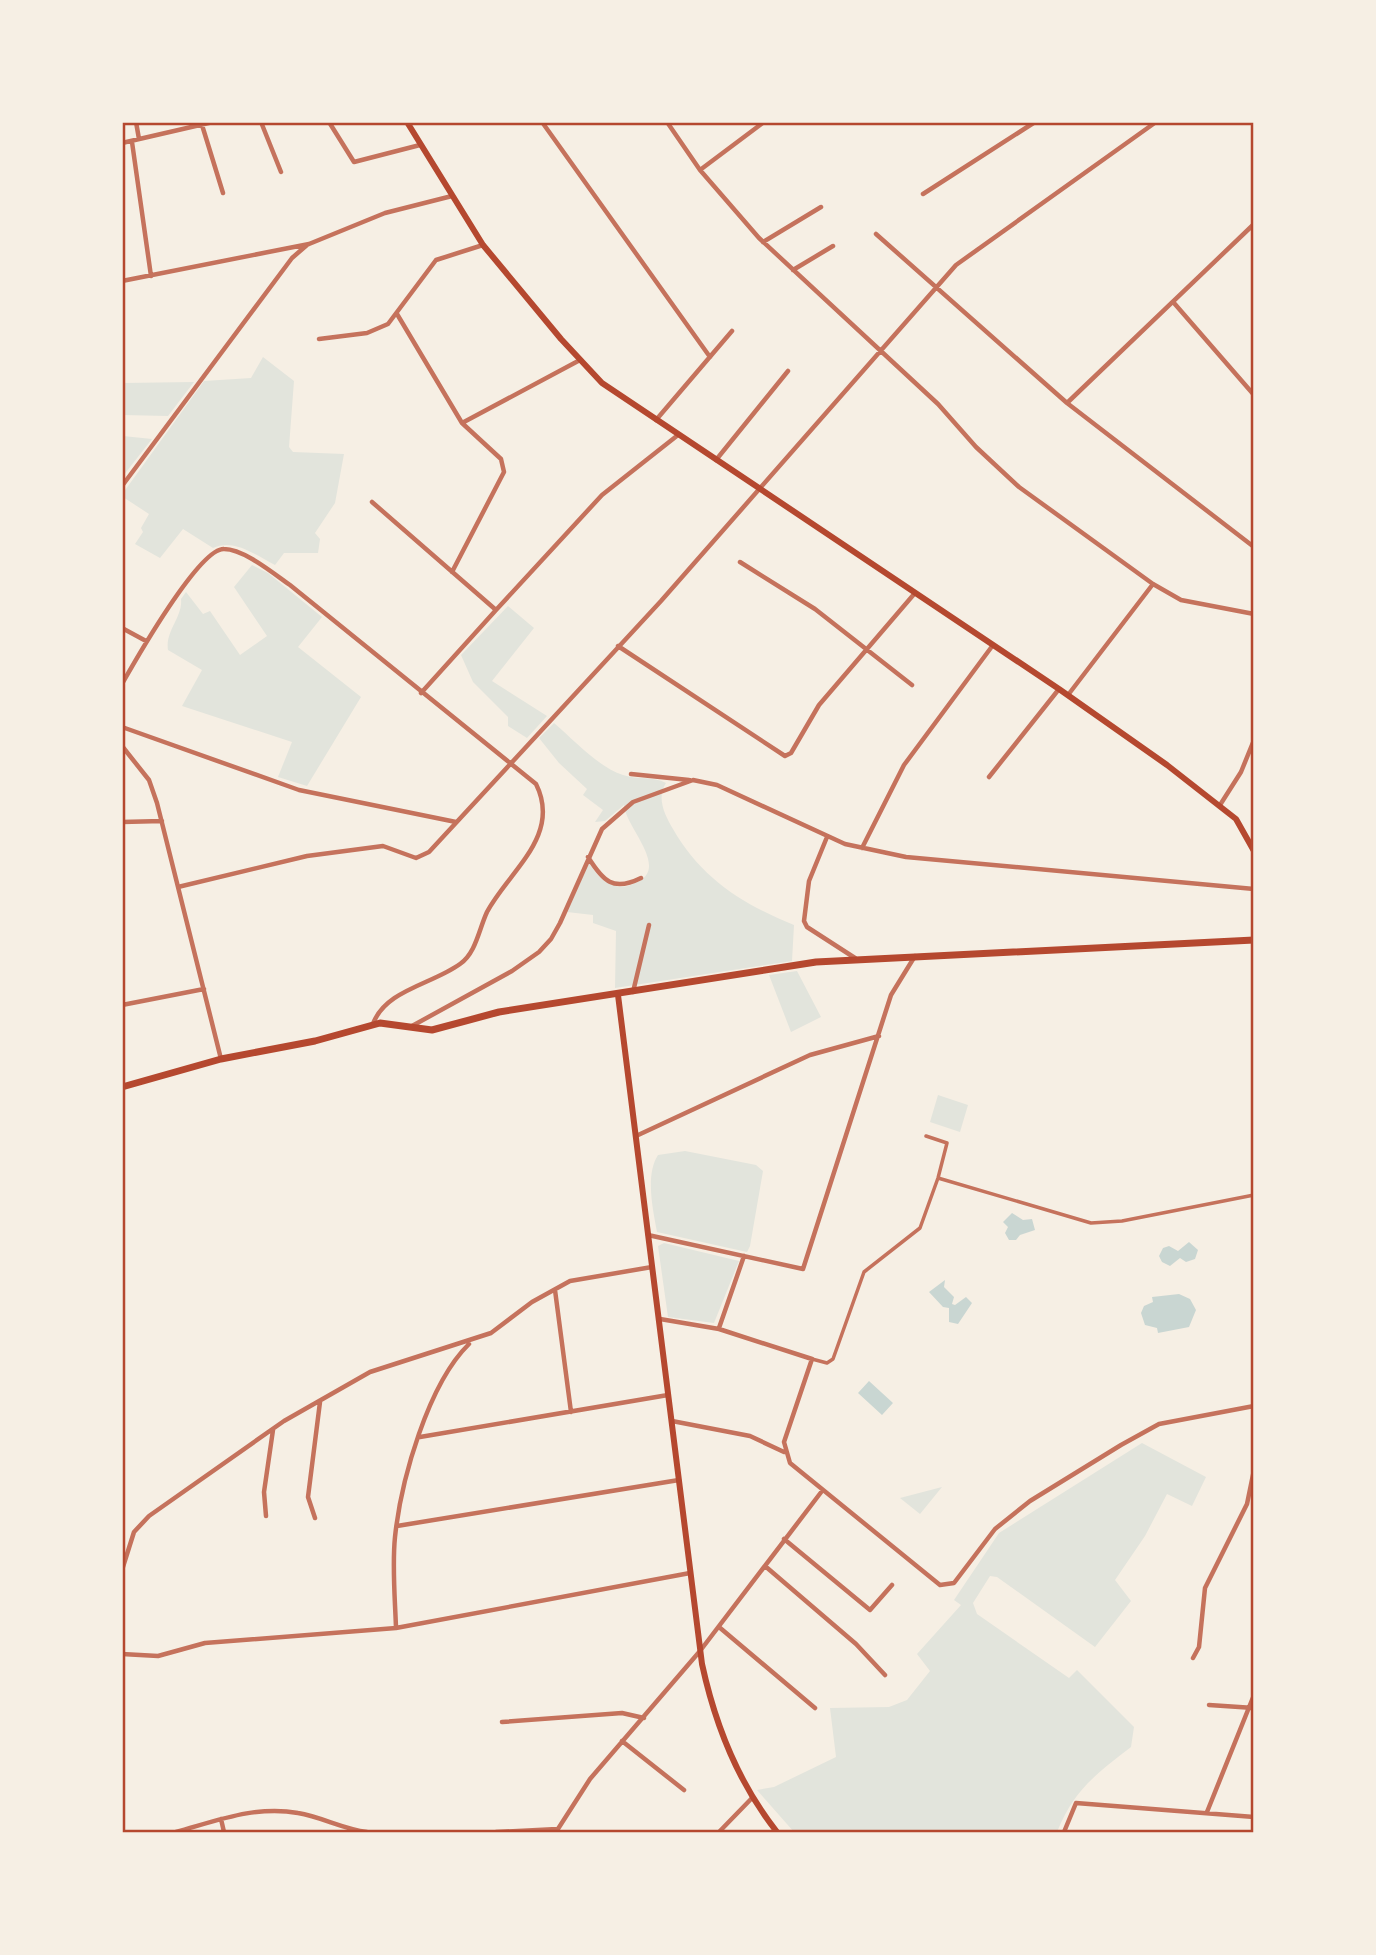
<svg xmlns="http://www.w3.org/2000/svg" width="1376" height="1955" font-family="'Work Sans',sans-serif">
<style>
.green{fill:#e2e4dc}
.water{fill:#c9d6d2}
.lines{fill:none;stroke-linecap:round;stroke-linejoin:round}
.pedestrian{stroke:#c5725c;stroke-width:3.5}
.minor{stroke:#c5725c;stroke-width:4.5}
.secondary{stroke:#b5482f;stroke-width:6}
.primary{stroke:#b5482f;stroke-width:7}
.neatline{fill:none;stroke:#b5482f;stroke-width:2.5}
</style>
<rect width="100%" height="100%" fill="#f6efe4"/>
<!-- green -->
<path class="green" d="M263,357L294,381L289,447L293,452L344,454L335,503L315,533L320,539L318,553H284L275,565C255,555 234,538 213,548L183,529L160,558L135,544L143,532L141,528L149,514L123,497V493L204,381L251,378Z
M194,382L168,416L123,415V383Z
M123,436L152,439L123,476L122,436Z
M252,565L268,573L322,617L298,647L361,697L307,786L278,777L292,742L182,706L202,670L168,650C165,631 183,617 181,599L186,592L203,614L210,611L240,655L267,636L234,587Z
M508,606L534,628L492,681L547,716L527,738L508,726V717L473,682L461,655Z
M554,723C574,740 598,767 623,775C638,780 653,776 666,783C656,798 665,815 673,829C701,878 742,904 794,925L792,961L615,988L616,931L593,923V915L567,912L589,863C595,872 601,881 613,885C623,889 629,886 639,881C668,866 625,826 624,805L605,821L595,822L603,810L583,795L587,789L559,763L539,738Z
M797,971L821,1017L791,1032L769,975Z
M938,1095L968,1105L960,1132L930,1122Z
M685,1151L756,1165L763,1171L750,1246L747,1252L657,1232C653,1210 645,1175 658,1155Z
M664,1243L739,1261L714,1323L668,1317L658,1246Z
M1142,1443L1206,1477L1192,1506L1167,1494L1145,1536L1115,1580L1131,1601L1095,1647L997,1577L990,1576L973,1603L977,1614L1069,1678L1077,1670L1134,1727L1131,1747C1095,1775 1074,1790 1057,1832H794L757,1790L774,1787L836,1757L830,1708L889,1707L907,1700L930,1671L917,1654L961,1605L954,1600L999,1533Z
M942,1487L920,1514L900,1498Z"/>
<!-- water -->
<path class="water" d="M1012,1213L1023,1220L1032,1219L1035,1230L1020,1235L1016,1240H1009L1005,1233L1008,1227L1003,1222Z
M1189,1242L1198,1250L1195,1259L1186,1262L1180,1258L1170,1266L1162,1262L1159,1256L1163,1248L1169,1246L1178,1251Z
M945,1280L944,1287L954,1297L952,1304L955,1305L966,1297L972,1303L958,1324L949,1322V1308L943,1307L929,1292Z
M1179,1294L1190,1299L1196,1310L1189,1327L1158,1333L1157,1328L1145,1325L1141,1313L1144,1306L1153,1302L1152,1297Z
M869,1381L893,1403L882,1415L858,1393Z"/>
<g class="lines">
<!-- pedestrian -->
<path class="pedestrian" d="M938,1178L1091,1223L1122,1221L1254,1195
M812,1359L827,1363L833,1359L864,1272L920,1228L938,1178L947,1143L926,1136"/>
<!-- minor -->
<path class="minor" d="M136,122L139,139
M261,122L281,172
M329,122L354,162L420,145
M542,122L710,357
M667,122L700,170L759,238L938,404L976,447L1019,487L1153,584L1181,600L1254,614
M1252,122L1254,124
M202,125L223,193
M132,142L151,276
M122,143L213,122
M700,170L764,122
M923,194L1035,122
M876,234L1067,403L1254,547
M763,242L821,207
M793,270L833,246
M122,281L309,244L385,213L452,196
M1174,303L1254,395
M397,314L462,423L501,459L504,472L452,572
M319,339L367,333L388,324L436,260L483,245
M1067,403L1254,224
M656,420L732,331
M462,423L580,360
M716,460L788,371
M122,486L292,258L307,245
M372,502L496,610L602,495L678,435
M740,562L815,609L912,685
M122,628L146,641
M618,646L785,756L791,753L819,705L915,593
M122,684C135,661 199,548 224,549C244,549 274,574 290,585L536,784C562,836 508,872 487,912C479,929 476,953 460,964C433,984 385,990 373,1024
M421,693L496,610
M1068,695L1153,584
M122,727L299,790L456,822
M122,746L149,780L157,803L221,1059
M631,774L689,780
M989,777L1059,689
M1220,805L1241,772L1254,740
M122,822L162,821
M827,837L809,881L804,921L807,927L855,958
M862,848L904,765L993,645
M588,857C603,881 613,892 641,878
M178,887L307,856L383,846L416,858L429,852L661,601L956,265L1156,122
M633,992L649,925
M122,1005L204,989
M412,1026L512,971L539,952L551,939L560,923L602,829L633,802L693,780L717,785L845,844L906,857L1254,889
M636,1136L810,1055L879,1036
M648,1235L803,1269L891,995L915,956
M555,1290L571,1412
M660,1319L719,1329L812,1359L784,1442L790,1463L940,1585L954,1583L995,1529L1030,1501L1121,1445L1159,1424L1254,1406
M719,1328L744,1256
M672,1421L750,1436L784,1452
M420,1437L668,1395
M266,1516L264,1492L273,1430
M315,1518L308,1497L320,1402
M397,1526L679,1480
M784,1539L870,1610L892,1585
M765,1566L856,1644L885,1675
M122,1570L134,1532L149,1516L284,1421L370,1372L491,1333L532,1302L570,1281L652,1267
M719,1627L815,1708
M396,1628C395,1598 392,1566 395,1537C401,1480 428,1384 469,1344
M122,1654L158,1656L205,1643L396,1628L690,1573
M1193,1658L1199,1647L1205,1588L1247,1504L1254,1470
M1209,1705L1254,1708
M502,1722L622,1713L644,1718
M622,1741L684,1790
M1207,1812L1254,1695
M221,1819L224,1832
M176,1832C216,1821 256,1805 298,1813C322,1817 343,1829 367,1832
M496,1832L557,1829
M556,1832L590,1779L700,1651L822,1491
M719,1832L752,1798
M1064,1832L1076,1803L1254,1817"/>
<!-- secondary -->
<path class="secondary" d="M407,122L483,245L561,339L602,383L1059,689L1167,765L1236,819L1254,851
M618,995L702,1664C715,1724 739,1784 777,1832"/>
<!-- primary -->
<path class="primary" d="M122,1087L221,1059L315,1041L380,1023L432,1030L499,1012L816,962L1254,940"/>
</g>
<!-- border -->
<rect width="1376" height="1955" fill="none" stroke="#f6efe4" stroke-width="248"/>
<rect x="124" y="124" width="1128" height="1707" class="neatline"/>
</svg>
